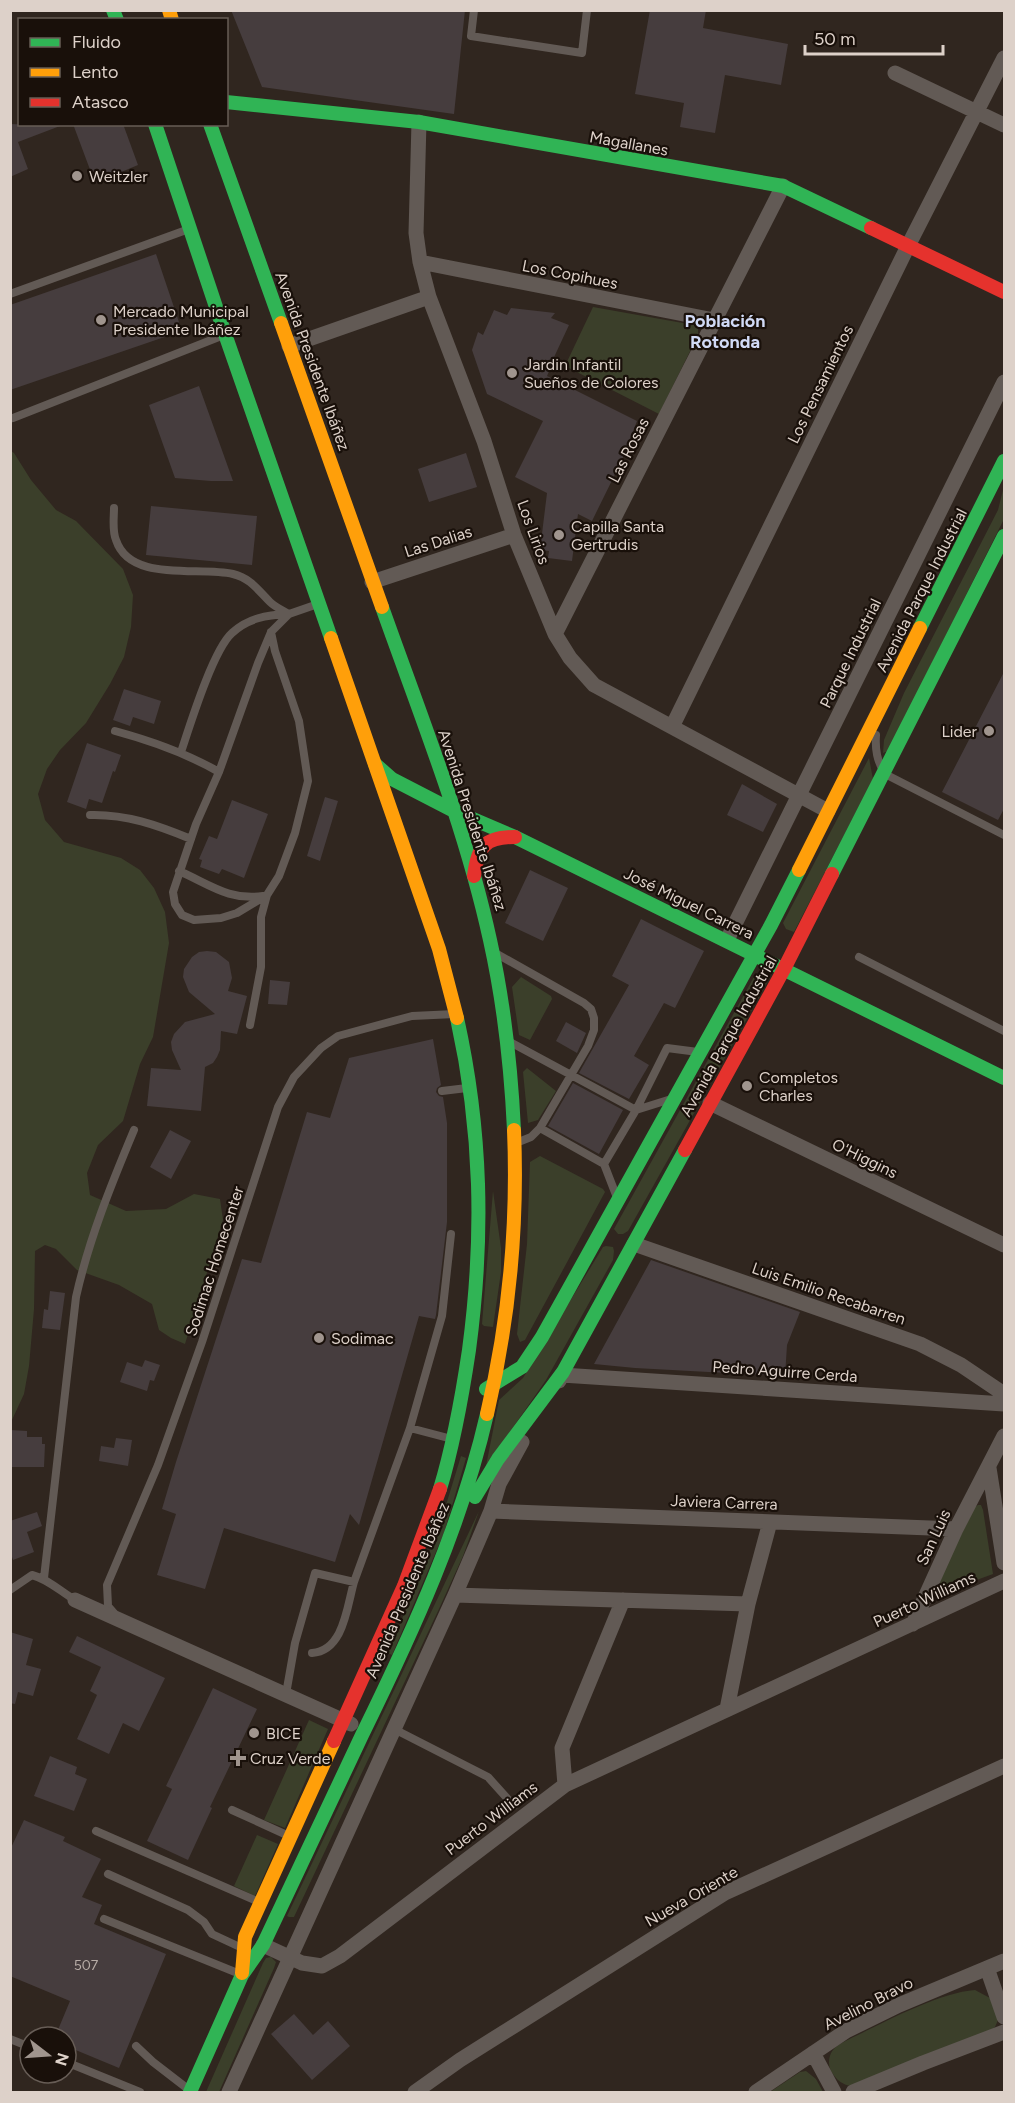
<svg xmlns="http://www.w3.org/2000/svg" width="1015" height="2103" font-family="Figtree,sans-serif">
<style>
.green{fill:#3b3f2a}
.building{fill:#463d3e}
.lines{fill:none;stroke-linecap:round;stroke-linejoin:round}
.lane{stroke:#625a55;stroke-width:8}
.street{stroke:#625a55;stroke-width:15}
.fast{stroke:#30b455;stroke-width:14}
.slow{stroke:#ff9f0a;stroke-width:14}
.jam{stroke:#e5322d;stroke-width:14}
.poi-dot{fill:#a0958e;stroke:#19100a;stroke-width:2}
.labels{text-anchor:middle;stroke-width:4.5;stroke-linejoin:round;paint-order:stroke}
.number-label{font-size:14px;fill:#b7aca6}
.street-label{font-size:16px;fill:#ddd1c9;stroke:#19100a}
.poi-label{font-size:16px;fill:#ddd1c9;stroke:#19100a;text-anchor:start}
.neighbourhood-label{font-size:18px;font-weight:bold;fill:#d1daf6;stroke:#19100a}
</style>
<rect width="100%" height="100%" fill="#30261f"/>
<!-- green -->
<path class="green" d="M593,307L694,325L698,329V335L659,414L565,366Z
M11,451L14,453L31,480L56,510L76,521L123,569L133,595L131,627L124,657L110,684L86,723L60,750L47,769L38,794L45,820L64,842L121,858L140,870L154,888L165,912L169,943L153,1037L140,1064L123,1121L98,1145L87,1173L90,1195L126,1211L166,1209L194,1194L220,1199L223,1220L185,1344L171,1338L159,1330L152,1304L119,1285L77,1270L56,1249L45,1245L35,1251L34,1309L29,1366L24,1394L11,1422Z
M1004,486V519L888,751L883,753L884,740L904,693L998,510Z
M869,758L873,779L794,932L786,929L783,923Z
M755,975L768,981L628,1231L623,1234H618L614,1229Z
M521,977L551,996L552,999L530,1040L519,1035L512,987Z
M527,1068L556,1091L538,1120L528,1123L523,1072Z
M540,1156L603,1189L605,1192L525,1340L520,1342L517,1334L527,1244L530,1162Z
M493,1191L501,1248V1272L493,1327L484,1326L482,1324Z
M606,1246L613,1247L614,1251L613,1260L546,1380L486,1466L499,1400L523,1378L603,1247Z
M461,1456L466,1458L444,1533L392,1655L388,1653L438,1531Z
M978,1505H981L983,1510L993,1574L933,1596L931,1594L975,1507Z
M479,1511L463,1556L438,1611L294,1917H289L287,1916Z
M309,1720L328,1729L285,1828L264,1820Z
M257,1835L278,1844L255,1896L234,1886Z
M271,1957L276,1962L274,1968L219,2092H206L263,1963L266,1958Z
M975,1990L990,1998L998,2020L995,2027L985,2035L853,2087C842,2084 837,2081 831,2071C827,2063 829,2052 837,2046C844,2041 854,2037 862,2033C892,2018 943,1992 975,1990Z
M806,2071L816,2079L823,2092H770L800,2072Z"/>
<!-- building -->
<path class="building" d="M231,10H465L454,114L262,87Z
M650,10H706L703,28L788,44L781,85L725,75L715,133L680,127L684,103L635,94Z
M10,124L60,126L18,142L28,169L10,177Z
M73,124H123L138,165L95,183Z
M156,254L182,331L10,390V305Z
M511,308L555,313L551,318L569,325L549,368L550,369L547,376L637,421L622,460L592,521L578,514L572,561L548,558L549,551L540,550L547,493L515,477L543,421L487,394L472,350L478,332L483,335L494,310L507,315Z
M199,386L233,481H211L175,478L149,405Z
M466,453L477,487L429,502L418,469Z
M151,506L257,516L252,565L146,555Z
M1005,670V807L998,820L942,792Z
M124,689L161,701L154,724L133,717L130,726L113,720Z
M87,743L121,755L115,772L113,771L102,803L89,799L86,809L67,802Z
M742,784L777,804L763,832L727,815Z
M325,797L338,801L320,861L307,856Z
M232,800L268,814L244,878L222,869L219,874L200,867L202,860L199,859L209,836L217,839Z
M530,870L568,888L543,941L505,923Z
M641,919L704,951L675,1008L664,1003L634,1056L649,1065L629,1099L579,1073L629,985L612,976Z
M207,951L216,952L229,962L232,978L228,991L247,996L237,1034L221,1031L220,1050L217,1057L213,1063L205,1067L201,1111L147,1106L151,1068L181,1070L172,1050L171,1042L174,1034L185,1022L215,1014L189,992L183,977L184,969L192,957L199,952Z
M270,980L290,982L287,1005L268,1004Z
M566,1022L586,1033L577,1053L556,1041Z
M433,1039L441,1085L437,1088L436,1092L439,1096L443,1097L447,1123V1222L436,1315L435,1319L419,1316L359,1525L350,1514L335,1562L224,1528L205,1589L157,1575L176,1514L162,1509L176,1462L242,1259L261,1263L307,1112L330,1118L349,1058Z
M573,1083L623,1110L599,1154L548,1126Z
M170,1130L191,1141L171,1179L150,1167Z
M651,1260L800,1312L787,1345L785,1376L635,1368L594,1364Z
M50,1291L65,1293L60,1330L42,1328L44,1309L48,1310Z
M145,1360L160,1365L154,1381L150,1380L147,1391L120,1382L127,1362L142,1367Z
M10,1430L27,1431V1437H42V1444H45L44,1467H10Z
M116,1438L132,1440L128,1466L99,1461L101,1446L114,1448Z
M37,1512L42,1526L27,1532L34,1552L13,1560L10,1551V1521Z
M10,1632L33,1639L26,1665L41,1669L33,1696L18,1692L15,1704L10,1703Z
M77,1636L165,1678L139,1731L123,1723L109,1754L77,1739L97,1695L90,1691L101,1667L69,1652Z
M213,1688L257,1709L210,1807L212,1808L188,1860L147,1841L172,1789L166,1786Z
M50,1756L77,1767L75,1774L87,1779L74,1811L34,1796Z
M24,1820L65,1837L63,1841L101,1859L82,1897L102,1905L94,1924L166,1954L119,2068L66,2046V2037H55L70,2001L10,1976V1850Z
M294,2014L313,2035L328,2021L350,2046L312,2080L271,2034Z"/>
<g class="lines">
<!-- lane -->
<path class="lane" d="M474,10L471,36L582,53L587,10
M10,294L189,229
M13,418L224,335
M114,508C114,518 112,531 116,540C130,583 199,566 233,574C250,578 258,590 270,602C275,607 282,610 289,614
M115,731C152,741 186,753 219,772
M876,735C875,750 877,761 885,774L1004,835
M181,752C190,725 213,650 232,633C248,618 267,615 288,614
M90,815C126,814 157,825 191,839
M179,871C209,884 229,901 263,896
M267,895L237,913L221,918L194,920L182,915L175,904L173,892L196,824L219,772L258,663L271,632L289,614L315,605
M497,954L584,1003L591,1009L594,1018V1030L588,1046L540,1128L531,1137L516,1143
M859,957L1004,1031
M250,1025L261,967V917L267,895L279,876L295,833L308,781L299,721L275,651L271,632
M510,1042L636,1110L668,1100
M442,1091L467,1088
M540,1128L604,1164L616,1195
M604,1164L636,1110L667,1048L698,1052
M410,1428L442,1316L451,1234
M44,1578L76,1297C89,1239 111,1185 134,1130
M10,1590L32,1575C48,1579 60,1591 75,1600
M114,1613L108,1606L107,1585L158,1465L202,1342L278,1107L294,1077L321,1048L338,1036L412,1016L455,1014
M312,1653C344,1651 347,1606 354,1582
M286,1694L295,1643L315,1573L354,1582L410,1428L452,1439
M394,1729L488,1777L514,1806
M232,1810L289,1836
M96,1831L259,1902
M108,1874L188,1910L204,1922L212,1934L242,1948
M104,1919L240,1974
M10,2039L30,2047
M136,2046L153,2062L188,2089
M66,2062L140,2092"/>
<!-- street -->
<path class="street" d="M895,73L1004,125
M419,122L416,233L420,262L429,297L484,441L514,535L555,634L570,658L594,685L828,811
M420,262L714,320
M289,346L429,297
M372,582L514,535
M555,634L783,186
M672,727L908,246L1004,58
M727,940L1004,382
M710,1103L1004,1245
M634,1244L920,1344L961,1365L1004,1394
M559,1381L562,1375L1004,1404
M989,1468L1004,1563
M491,1511L956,1529
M455,1595L748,1604
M75,1600L351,1724
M913,1624L956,1529L1004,1436
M727,1709L748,1604L770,1522
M565,1785L562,1748L623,1600
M263,1945L302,1963L322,1966L340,1956L565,1785L1004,1581
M987,1968L1004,2017
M813,2053L834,2092
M229,2092L455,1595L491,1511L499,1484L522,1442
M415,2092L460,2060L725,1893L1004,1766
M756,2092L846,2031L899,2005L1004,1961
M853,2092L923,2063L1004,2032"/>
<!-- fast -->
<path class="fast" d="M113,10L117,20
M226,102L419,122L783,186L871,228
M155,124L225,334L331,638
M210,124L281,323
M382,607C421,717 465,826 490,940C504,1003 511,1067 514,1130
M920,628L1004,461
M375,764L392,779L454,811
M454,811L515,837L1004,1078
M832,874L1004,536
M486,1389L522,1367L542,1337L771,925L799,870
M440,1489C454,1443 462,1397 469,1350C484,1237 482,1131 457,1018
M475,1497L498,1459L563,1372L685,1150
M190,2092L242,1975L263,1945C296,1875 329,1805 362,1735C413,1631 461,1527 487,1414"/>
<!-- slow -->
<path class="slow" d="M169,10L172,20
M281,323L382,607
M331,638L439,949L457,1018
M799,870L920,628
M487,1414C509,1321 518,1225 514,1130
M242,1973L245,1937L334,1741"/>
<!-- jam -->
<path class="jam" d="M871,228L1004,292
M474,876C478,847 484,837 515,837
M685,1150L784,969L832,874
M334,1741L404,1586L440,1489"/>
</g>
<!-- markers -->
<g class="poi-dot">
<circle cx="77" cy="176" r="6"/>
<circle cx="101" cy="320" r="6"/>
<circle cx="512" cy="373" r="6"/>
<circle cx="559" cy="535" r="6"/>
<circle cx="989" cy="731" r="6"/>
<circle cx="747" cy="1086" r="6"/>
<circle cx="319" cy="1338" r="6"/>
<circle cx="254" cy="1733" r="6"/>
<path d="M235 1749h6v6h6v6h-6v6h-6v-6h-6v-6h6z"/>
</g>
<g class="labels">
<!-- number labels -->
<g class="number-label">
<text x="86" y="1970">507</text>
</g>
<!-- street labels -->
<g class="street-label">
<text transform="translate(629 143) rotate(10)" y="6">Magallanes</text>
<text transform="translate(570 274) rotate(11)" y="6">Los Copihues</text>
<text transform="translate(313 361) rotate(70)" y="6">Avenida Presidente Ibáñez</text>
<text transform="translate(820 384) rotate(-64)" y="6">Los Pensamientos</text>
<text transform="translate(628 450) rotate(-63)" y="6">Las Rosas</text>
<text transform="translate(534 532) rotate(70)" y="6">Los Lirios</text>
<text transform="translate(438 541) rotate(-18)" y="6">Las Dalias</text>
<text transform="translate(921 590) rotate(-63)" y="6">Avenida Parque Industrial</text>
<text transform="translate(850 653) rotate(-64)" y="6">Parque Industrial</text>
<text transform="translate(473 820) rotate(72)" y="6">Avenida Presidente Ibáñez</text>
<text transform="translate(689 903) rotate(26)" y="6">José Miguel Carrera</text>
<text transform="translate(728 1036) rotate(-61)" y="6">Avenida Parque Industrial</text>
<text transform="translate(865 1158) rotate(26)" y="6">O'Higgins</text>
<text transform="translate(214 1261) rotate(-72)" y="6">Sodimac Homecenter</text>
<text transform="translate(829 1293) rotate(19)" y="6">Luis Emilio Recabarren</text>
<text transform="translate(785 1371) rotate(4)" y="6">Pedro Aguirre Cerda</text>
<text transform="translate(724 1502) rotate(2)" y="6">Javiera Carrera</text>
<text transform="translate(933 1537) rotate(-65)" y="6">San Luis</text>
<text transform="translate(407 1590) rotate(-67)" y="6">Avenida Presidente Ibáñez</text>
<text transform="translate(924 1599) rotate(-25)" y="6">Puerto Williams</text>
<text transform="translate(491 1818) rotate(-37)" y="6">Puerto Williams</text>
<text transform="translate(691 1896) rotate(-30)" y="6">Nueva Oriente</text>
<text transform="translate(868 2003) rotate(-27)" y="6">Avelino Bravo</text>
</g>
<!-- poi labels -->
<g class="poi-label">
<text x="89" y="182">Weitzler</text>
<text x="113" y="317">Mercado Municipal<tspan x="113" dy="18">Presidente Ibáñez</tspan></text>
<text x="524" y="370">Jardin Infantil<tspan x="524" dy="18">Sueños de Colores</tspan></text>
<text x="571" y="532">Capilla Santa<tspan x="571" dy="18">Gertrudis</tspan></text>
<text x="977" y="737" text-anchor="end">Lider</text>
<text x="759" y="1083">Completos<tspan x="759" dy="18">Charles</tspan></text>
<text x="331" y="1344">Sodimac</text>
<text x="266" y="1739">BICE</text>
<text x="250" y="1764">Cruz Verde</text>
</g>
<!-- neighbourhood labels -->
<g class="neighbourhood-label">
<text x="725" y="327">Población<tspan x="725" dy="21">Rotonda</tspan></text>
</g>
</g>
<!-- border -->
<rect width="1015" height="2103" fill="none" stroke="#ddd1c9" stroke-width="24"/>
<!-- legend -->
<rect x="18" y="18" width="210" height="108" fill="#19100a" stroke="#675d56" stroke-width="1.5"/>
<rect x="30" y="38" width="30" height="9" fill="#30b455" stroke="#675d56" stroke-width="1.5"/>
<text x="72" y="48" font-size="18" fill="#ddd1c9">Fluido</text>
<rect x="30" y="68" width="30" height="9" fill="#ff9f0a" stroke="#675d56" stroke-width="1.5"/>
<text x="72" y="78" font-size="18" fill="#ddd1c9">Lento</text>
<rect x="30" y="98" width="30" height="9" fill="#e5322d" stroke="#675d56" stroke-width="1.5"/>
<text x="72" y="108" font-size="18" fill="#ddd1c9">Atasco</text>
<!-- north arrow -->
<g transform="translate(48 2055) rotate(107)"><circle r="28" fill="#19100a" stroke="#675d56" stroke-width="1.5"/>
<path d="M0-4.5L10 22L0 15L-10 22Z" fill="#a0958e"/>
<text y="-9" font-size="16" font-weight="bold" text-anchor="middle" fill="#ddd1c9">N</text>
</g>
<!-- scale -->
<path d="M805 45v9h138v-9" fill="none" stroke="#ddd1c9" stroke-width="3"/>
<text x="814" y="45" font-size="18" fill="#ddd1c9" stroke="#19100a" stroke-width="4.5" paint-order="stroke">50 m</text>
</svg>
